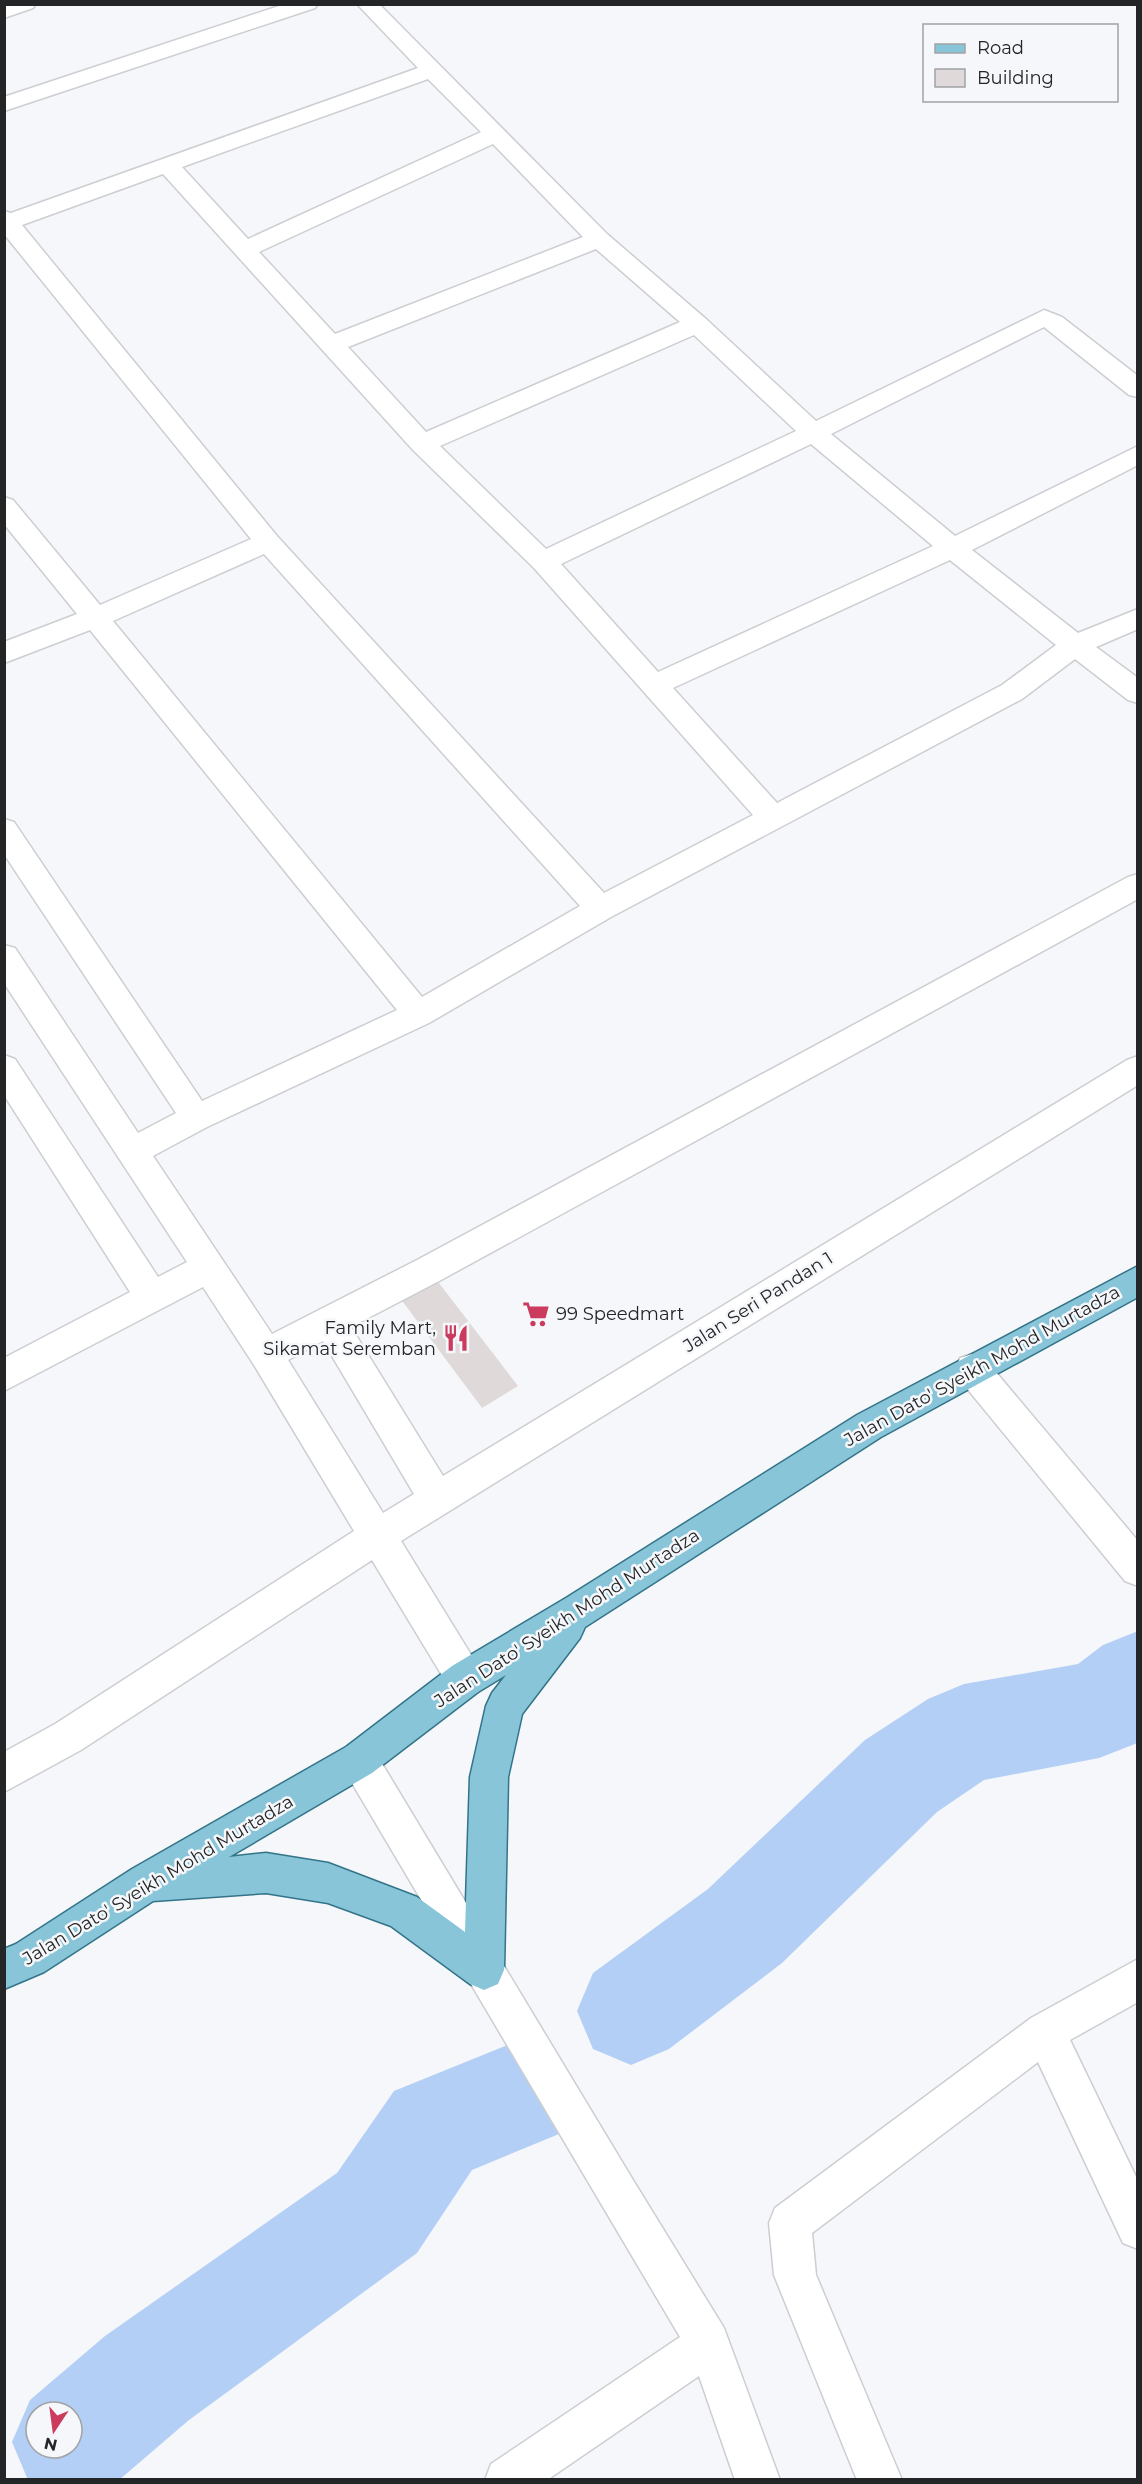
<svg xmlns="http://www.w3.org/2000/svg" width="1142" height="2484" font-family="Montserrat,sans-serif">
<style>
.lines{fill:none;stroke-linecap:round;stroke-linejoin:round}
.river{fill:#b4cff6;fill-rule:evenodd}
.building{fill:#dfdad9}
.minor-casing{stroke:#ccced1;stroke-width:3}
.major-casing{stroke:#337489;stroke-width:3}
.minor{fill:#fff;fill-rule:evenodd}
.major{fill:#89c5d9;fill-rule:evenodd}
.labels{text-anchor:middle;stroke-width:5;stroke-linejoin:round;paint-order:stroke}
.street-label{font-size:18px;fill:#242526;stroke:#f5f7fa}
.poi-label{font-size:18px;fill:#242526;stroke:#f5f7fa;text-anchor:start}
</style>
<rect width="100%" height="100%" fill="#f5f7fa"/>
<g class="lines">
<!-- river -->
<path class="river" d="M1138,1631V1742L1135,1744L1099,1758L984,1780L937,1812L782,1963L669,2049L631,2065L593,2049L577,2011L593,1973L708,1889L865,1740L928,1699L964,1684L1078,1664L1103,1645Z
M520,2040L559,2056L575,2095L559,2134L472,2170L417,2253L189,2420L119,2480H28L12,2442L30,2400L105,2336L337,2173L394,2091ZM36,2412H72V2448H36Z"/>
</g>
<!-- building -->
<path class="building" d="M429,1270L518,1386L482,1408L394,1290Z"/>
<g class="lines">
<defs>
<path id="minor" d="M36,4L33,8L4,18V5Z
M285,4H318L315,8L4,111V97Z
M357,4H379L607,234L706,319L816,421L1044,310L1062,317L1138,376V397L1129,395L1044,327L831,434L955,536L1138,446V465L972,550L1078,633L1138,609V629L1096,647L1138,678V703L1128,700L1075,659L1022,699L611,917L429,1023L207,1127L153,1156L272,1334L417,1260L1128,877L1138,874V899L441,1280L351,1327L443,1476L1127,1060L1138,1056V1085L401,1541L478,1666L484,1679L478,1692L465,1697L452,1692L372,1560L81,1750L4,1792V1752L55,1724L354,1531L254,1365L203,1287L4,1391V1358L130,1292L4,1095V1055L15,1059L158,1277L187,1262L4,983V945L15,948L138,1133L176,1113L4,854V819L14,822L202,1101L397,1010L90,630L4,663V642L77,614L4,524V497L13,500L100,605L251,539L4,234V211L11,213L418,68ZM428,79L481,132L248,239L182,167ZM493,144L583,237L335,334L259,252ZM163,174L413,450L534,568L753,815L604,893L277,536L22,225ZM596,249L680,322L426,432L348,347ZM694,335L796,431L546,549L440,446ZM811,444L933,546L658,672L561,564ZM264,554L580,906L422,997L113,621ZM950,560L1056,645L1002,685L777,803L673,688ZM323,1341L414,1494L383,1513L288,1360Z
M972,1354L984,1358L1138,1541V1586L1125,1581L960,1380L955,1369L960,1358Z
M359,1741L372,1747L633,2180L724,2328L780,2480H735L699,2376L547,2480H485L491,2464L680,2337L346,1773L340,1760L346,1747Z
M1138,1959V2002L1070,2040L1138,2181V2249L1123,2243L1038,2062L812,2233L816,2275L902,2480H857L774,2275L769,2223L775,2208L1031,2018Z"/>
<path id="major" d="M1138,1266V1297L881,1437L585,1627L580,1638L522,1714L508,1777L504,1970L498,1984L484,1990L470,1984L391,1926L328,1903L266,1893L153,1901L44,1972L4,1989V1949L16,1944L132,1869L346,1747L452,1666L566,1598L857,1415ZM506,1675L492,1693L486,1706L470,1777L465,1932L417,1897L328,1863L266,1853L229,1857L372,1773L478,1692Z"/>
</defs>
<!-- minor casing -->
<use href="#minor" class="minor-casing"/>
<!-- major casing -->
<use href="#major" class="major-casing"/>
<!-- minor -->
<use href="#minor" class="minor"/>
<!-- major -->
<use href="#major" class="major"/>
</g>
<!-- icons -->
<defs>
<symbol id="supermarket-bare" viewBox="-9 -9 18 18"><path d="M-6-5.5h2.5l.6 2H6L4.5 2H-2.5L-4.4-4H-6ZM-1.5 3.2a1.3 1.3 0 1 0 .1 0ZM3 3.2a1.3 1.3 0 1 0 .1 0Z" fill="#cb3b5d" stroke="#f5f7fa" stroke-width="2.5" paint-order="stroke"/></symbol>
<symbol id="restaurant-bare" viewBox="-9 -9 18 18"><path d="M-5-6h1v4h1v-4h1v4h1v-4h1v5L-1.5 .5V6h-2V.5L-5-1ZM5-6V6H3V1.5H1.5Q1.5-4 5-6Z" fill="#cb3b5d" stroke="#f5f7fa" stroke-width="2.5" paint-order="stroke"/></symbol>
</defs>
<g fill-rule="evenodd">
<use href="#supermarket-bare" x="517" y="1295" width="38" height="38"/>
<use href="#restaurant-bare" x="437" y="1319" width="38" height="38"/>
</g>
<g class="labels">
<!-- street labels -->
<g class="street-label">
<text transform="translate(758 1302) rotate(-32)" y="6">Jalan Seri Pandan 1</text>
<text transform="translate(982 1366) rotate(-29)" y="6">Jalan Dato' Syeikh Mohd Murtadza</text>
<text transform="translate(567 1618) rotate(-33)" y="6">Jalan Dato' Syeikh Mohd Murtadza</text>
<text transform="translate(158 1880) rotate(-31)" y="6">Jalan Dato' Syeikh Mohd Murtadza</text>
</g>
<!-- poi labels -->
<g class="poi-label">
<text x="556" y="1320">99 Speedmart</text>
<text x="436" y="1334" text-anchor="end">Family Mart,<tspan x="436" dy="21">Sikamat Seremban</tspan></text>
</g>
</g>
<!-- border -->
<rect width="1142" height="2484" fill="none" stroke="#242526" stroke-width="12"/>
<!-- legend -->
<rect x="923" y="24" width="195" height="78" fill="#f5f7fa" stroke="#a1a3a5" stroke-width="1.5"/>
<rect x="935" y="44" width="30" height="9" fill="#89c5d9" stroke="#a1a3a5" stroke-width="1.5"/>
<text x="977" y="54" font-size="18" fill="#242526">Road</text>
<rect x="935" y="69" width="30" height="18" fill="#dfdad9" stroke="#a1a3a5" stroke-width="1.5"/>
<text x="977" y="84" font-size="18" fill="#242526">Building</text>
<!-- north arrow -->
<g transform="translate(54 2430) rotate(193)"><circle r="28" fill="#f5f7fa" stroke="#a1a3a5" stroke-width="1.5"/>
<path d="M0-4.5L10 22L0 15L-10 22Z" fill="#cb3b5d"/>
<text y="-9" font-size="16" font-weight="bold" text-anchor="middle" fill="#242526">N</text>
</g>
</svg>
